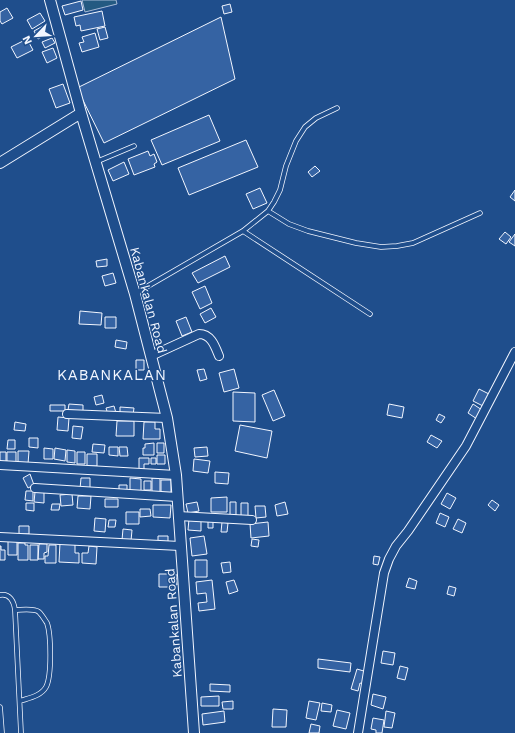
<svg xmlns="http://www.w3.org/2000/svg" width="515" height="733" font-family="'Work Sans',sans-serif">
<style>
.green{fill:#245a82;stroke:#a8bbd7}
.building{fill:#3563a3;stroke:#f2f6ff}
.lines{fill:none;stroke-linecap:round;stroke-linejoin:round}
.service-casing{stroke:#f2f6ff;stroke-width:5.5}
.minor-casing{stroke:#f2f6ff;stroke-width:10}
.tertiary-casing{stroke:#f2f6ff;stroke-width:12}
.service{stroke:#1f4e8c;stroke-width:4}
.minor{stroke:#1f4e8c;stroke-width:8}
.tertiary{stroke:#1f4e8c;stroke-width:10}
.labels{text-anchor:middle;stroke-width:3;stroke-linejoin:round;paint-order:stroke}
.street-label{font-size:13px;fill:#f2f6ff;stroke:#1f4e8c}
.quarter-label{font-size:15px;letter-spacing:1px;fill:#f2f6ff;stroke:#1f4e8c}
</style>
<rect width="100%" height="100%" fill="#1f4e8c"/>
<!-- green -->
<path class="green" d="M82,0H116L117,4L85,12Z"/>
<!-- building -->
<path class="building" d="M81,1L83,10L65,15L62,6Z
M230,4L232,12L224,14L222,6Z
M7,8L13,18L2,24L0,21V12Z
M102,11L105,26L81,31L80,25L76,26L74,17Z
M40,13L45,21L32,29L27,20Z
M221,17L235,79L104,143L77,88Z
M43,26L47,34L38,39L34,31Z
M105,27L108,38L100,40L97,29Z
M95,33L99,47L82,52L79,43L84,42L82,37Z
M52,38L55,43L45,48L42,42Z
M27,39L33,50L17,58L11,47Z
M53,48L57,58L47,63L42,52Z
M63,84L70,103L56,108L49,89Z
M209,115L220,141L162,165L151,140Z
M246,140L258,167L189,195L178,168Z
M148,151L150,156L154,154L157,162L154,164L155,167L134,175L128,159Z
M124,162L129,174L113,181L108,170Z
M315,166L320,171L312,177L308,172Z
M260,188L267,203L253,209L246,194Z
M515,190V201L510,197Z
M505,232L511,237L506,244L499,239Z
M515,234V246L509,242Z
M225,256L230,267L198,283L192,273Z
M107,259V266L97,267L96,261Z
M113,273L116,283L105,286L102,276Z
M205,286L212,303L200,309L192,292Z
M211,308L216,317L205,323L200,314Z
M80,311L102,313L101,325L79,324Z
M105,317H116V328H105Z
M186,317L192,332L182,336L176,321Z
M116,340L127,342L126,349L115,347Z
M136,360H144V370H136Z
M204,369L207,379L200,381L197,370Z
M234,369L239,388L224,392L219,373Z
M479,389L491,395L485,407L473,401Z
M274,390L285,416L273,421L262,395Z
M233,392L255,393V422L233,421Z
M102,395L104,403L96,405L94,397Z
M69,404L83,405V411L68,410Z
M389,404L404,407L402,418L387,415Z
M473,404L482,410L477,419L468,413Z
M50,405H65V411H50Z
M114,406L116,413L108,415L106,408Z
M120,407L134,408L133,415L120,414Z
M439,414L445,417L441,423L436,420Z
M58,417L69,418L68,431L57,430Z
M117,421H134V436H116Z
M15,422L26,424L25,431L14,430Z
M144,422H155V429H160V439H143Z
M240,425L272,431L267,458L235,451Z
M73,426L83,427L81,439L72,438Z
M431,435L442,441L437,448L427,442Z
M29,438H38V448L29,447Z
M8,440H15V449H7Z
M154,443V455H143V448H145V444Z
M157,443H164V453H157Z
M93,444L105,445L104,453L92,452Z
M109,447H118V456L109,455Z
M119,447H127L128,456H120Z
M207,447L208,456L195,457L194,448Z
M44,448L53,449V459H44Z
M55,448L66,450L65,461L54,459Z
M67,450L75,451V463L67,462Z
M18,451H29L28,464H18Z
M0,452H6V462H0Z
M7,452H16V464H7Z
M77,452H85V464H77Z
M87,454H97V466H87Z
M157,455H165V464H157Z
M139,458H149V464H144V470H139Z
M151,458H156V464H151Z
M194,459L210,461L208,473L193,471Z
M215,472L229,473L228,484L215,483Z
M30,474L34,485L28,488L23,478Z
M81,478H90V489H80Z
M130,478L141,479V491H130Z
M152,478H160V493H152Z
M161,480H171V494H161Z
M144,481H151V490H144Z
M119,485H127V492H119Z
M26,491H33V501L25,500Z
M35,492H44V503L34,502Z
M447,493L456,498L450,509L441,504Z
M72,494L73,505L61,506L60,495Z
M78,496H91L90,509L77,508Z
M227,497V512H211V498Z
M105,499H118V507H105Z
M492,500L499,505L495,511L488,505Z
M197,502L199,511L188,513L186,504Z
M230,502H236V515H230Z
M285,502L288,514L277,516L275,505Z
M26,503H34V511L26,510Z
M241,503H248V517H241Z
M52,504H60L59,510H51Z
M153,505H171L170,518L153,517Z
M255,506H265L266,517L256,518Z
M140,509H150L151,516L140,517Z
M126,512H139V524H126Z
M440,513L449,517L445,527L436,523Z
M95,518L106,519L105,532L94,531Z
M189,519H201V531L188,530Z
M458,519L466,523L462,533L453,529Z
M109,520H116L115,527H108Z
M208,521H213V528H208Z
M222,522L228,523L227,532H221Z
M268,522L269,536L251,538L250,524Z
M19,526H29V534H19Z
M123,529L132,530L131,541L122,540Z
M158,536H168V544L158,543Z
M204,536L207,554L192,556L190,538Z
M252,539L259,540L258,547L251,546Z
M8,540H17V555H8Z
M18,543H25V545H28V560H18Z
M60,543H75V553H79V563L59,562Z
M39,544H47V552L44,553V559H38Z
M30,545H38V560H30Z
M49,545H56V563H45V556H48Z
M0,546H1V550H5V560H0Z
M89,546L97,547L96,564L82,563V553H88Z
M374,556L380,557L378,565L373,564Z
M195,560H207V577H195Z
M230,562L231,572L223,573L221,563Z
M159,574H176L177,585H172V587H159Z
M409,578L417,581L415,589L406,587Z
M212,580L215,609L199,611L198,603L207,602L206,593L197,594L196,582Z
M234,580L238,591L229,594L226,582Z
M449,586L456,588L454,596L447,594Z
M383,651L395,653L393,665L381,663Z
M318,659L351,663L350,672L318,668Z
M400,666L408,668L405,680L397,678Z
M357,669L367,672L363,684L360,683L358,691L351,689Z
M210,684L230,685V692L210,691Z
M373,694L386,697L383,709L371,705Z
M219,696V706H201V697Z
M233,701V709H223L222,702Z
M309,701L320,703L316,720L306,718Z
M322,703L332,705L331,712L321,711Z
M273,709L287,710L286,727H272Z
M337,710L350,713L346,729L333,726Z
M224,711L225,722L203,725L202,714Z
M386,711L395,713L392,728L384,727Z
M373,718L384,720L382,733H376V730L371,729Z
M311,724L320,726L319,733H309Z"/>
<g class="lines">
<defs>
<path id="service" d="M96,162L134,146
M268,211L289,224L308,231L356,243L381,247L397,246L413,243L480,213
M243,231L370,314
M136,293L243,231L268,211L274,202L280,190L286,166L296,141L305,127L316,118L337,108
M0,595C10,593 14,602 15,610L21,733
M15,610C22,610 34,608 39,612C42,615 45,620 47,623C51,634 52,676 46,687C41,696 29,698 20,701
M0,707L2,733"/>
<path id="minor" d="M151,356L199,334C211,334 215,346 219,356
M67,414L167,418
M0,465L176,475
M35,488L177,497
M178,516L252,520
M0,537L180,546
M358,733L384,573L389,559L396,546L408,531L466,446L515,352"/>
<path id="tertiary" d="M50,0L81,113L135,294L167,418L176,475L194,733
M0,163L81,113"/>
</defs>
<!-- service casing -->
<use href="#service" class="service-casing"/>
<!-- minor casing -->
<use href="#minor" class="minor-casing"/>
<!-- tertiary casing -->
<use href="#tertiary" class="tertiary-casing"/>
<!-- service -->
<use href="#service" class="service"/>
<!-- minor -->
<use href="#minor" class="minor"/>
<!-- tertiary -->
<use href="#tertiary" class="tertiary"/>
</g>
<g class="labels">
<!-- street labels -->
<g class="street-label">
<text transform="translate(149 300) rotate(75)" y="5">Kabankalan Road</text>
<text transform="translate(173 623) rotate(-94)" y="5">Kabankalan Road</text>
</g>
<!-- quarter labels -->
<g class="quarter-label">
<text x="112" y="380">KABANKALAN</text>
</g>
</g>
<!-- north arrow -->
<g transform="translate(36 36) rotate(245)" stroke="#1f4e8c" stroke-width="3" paint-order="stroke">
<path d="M0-3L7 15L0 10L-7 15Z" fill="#f2f6ff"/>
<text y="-6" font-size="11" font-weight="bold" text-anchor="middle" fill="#f2f6ff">N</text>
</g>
</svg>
